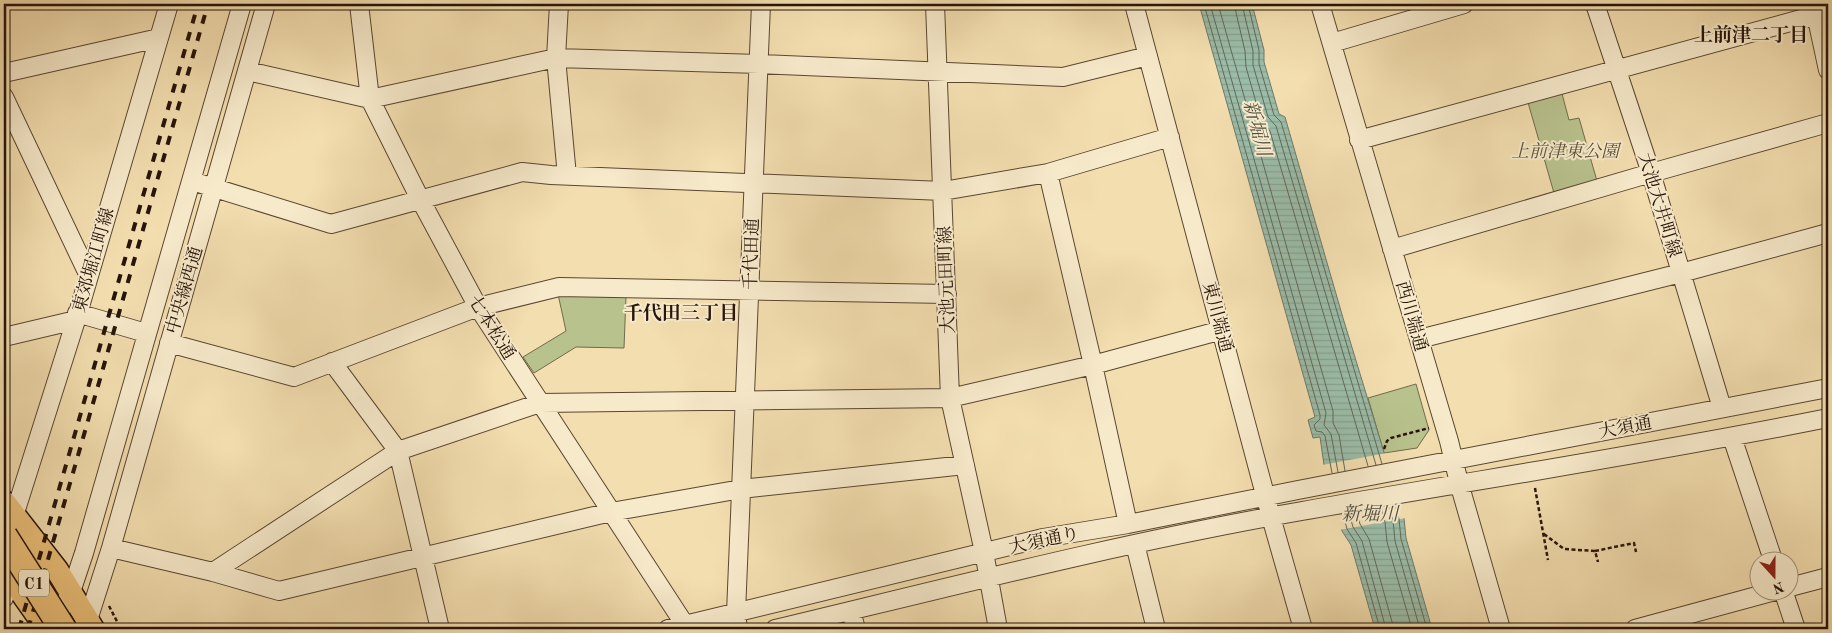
<svg xmlns="http://www.w3.org/2000/svg" width="1832" height="633" font-family="'Old Standard TT','Noto Serif JP',serif">
<style>
.green{fill:#b8c28d;stroke:#706b4b}
.water{fill:url(#water-rules);stroke:#6d7968}
.pier{fill:#f3deaf}
.lines{fill:none;stroke-linecap:round;stroke-linejoin:round}
.shore{stroke:#616858;stroke-width:1}
.minor-casing{stroke:#5a4632;stroke-width:20}
.major-casing{stroke:#271409;stroke-width:25}
.path{stroke:#271409;stroke-width:2.5;stroke-dasharray:4 2.5;stroke-linecap:butt}
.minor{stroke:#f7eacb;stroke-width:18}
.major{stroke:#eabf78;stroke-width:22}
.rail{stroke:#271409;stroke-width:4;stroke-dasharray:9 9;stroke-linecap:butt}
.highway-bridge-casing{stroke:#271409;stroke-width:29;stroke-linecap:butt}
.highway-bridge{stroke:#eabf78;stroke-width:26}
.labels{text-anchor:middle;stroke-width:4;stroke-linejoin:round;paint-order:stroke}
.shield{fill:#f7eacb;stroke:#655443;stroke-width:1}
.shield-label{font-size:16px;font-weight:bold;fill:#271409}
.park-label{font-size:18px;font-style:italic;fill:#5a5137;stroke:#f7eacb}
.street-label{font-size:18px;fill:#271409;stroke:#f7eacb}
.neighbourhood-label{font-size:19px;font-weight:bold;fill:#271409;stroke:#f7eacb}
.water-label{font-size:19px;font-style:italic;fill:#504f41;stroke:#f7eacb}
</style>
<defs>
<pattern id="water-rules" width="6" height="5" patternUnits="userSpaceOnUse" patternTransform="scale(1.25)"><rect width="6" height="5" fill="#9bbca8"/><path d="M0 2.5h6" fill="none" stroke="#86a18f"/></pattern>
</defs>
<rect width="100%" height="100%" fill="#f3deaf"/>
<filter id="stains"><feTurbulence type="fractalNoise" baseFrequency=".004" numOctaves="4"/><feColorMatrix values="0 0 0 0 .2 0 0 0 0 .09 0 0 0 0 .02 0 0 0 .5 -.17"/></filter>
<radialGradient id="worn" r=".72"><stop offset=".6" stop-color="#630" stop-opacity="0"/><stop offset="1" stop-color="#630" stop-opacity=".3"/></radialGradient>
<!-- green -->
<path class="green" d="M1561,90L1569,120L1579,118L1597,181L1554,193L1527,99Z
M558,294L626,296L624,348L576,347L534,373L523,357L566,331Z
M1416,384L1429,430L1417,448L1384,453L1368,398Z"/>
<!-- water -->
<path class="water" d="M1199,4H1252L1264,50V62L1279,114L1285,117L1343,318L1404,518L1406,538L1432,629H1375L1351,545L1342,531L1324,465L1320,437L1313,438L1308,420L1315,417Z"/>
<!-- pier -->
<path class="pier" d="M1387,453L1406,518L1339,530L1322,465Z"/>
<g class="lines">
<!-- shore -->
<path class="shore" d="M1204,4L1320,415V419L1314,425L1316,431L1322,432L1325,436L1332,473
M1210,4L1326,413L1324,425L1331,434L1338,472
M1218,4L1333,411V423L1339,435L1345,471
M1234,4L1245,51L1246,67L1261,120L1270,131L1368,466
M1242,4L1253,51V65L1268,117L1276,126L1376,465
M1248,4L1259,50V64L1274,115L1281,122L1382,464
M1395,505L1399,519L1401,539L1427,629
M1389,506L1393,520L1395,541L1420,629
M1381,507L1385,522L1387,542L1412,629
M1356,512L1360,524L1369,539L1394,629
M1349,513L1353,527L1362,541L1386,629
M1343,514L1347,529L1356,543L1380,629"/>
<defs>
<path id="minor" d="M359,4L370,99L420,199L478,307L685,625
M559,4L556,58L567,176
M935,4L950,398L984,552L998,629
M1134,4L1271,517L1303,629
M1320,4L1449,441L1459,483L1501,629
M1595,4L1651,173L1722,408
M1814,5L1828,70
M1332,43L1464,4
M247,71L370,99L556,58L759,64L1063,77L1148,56
M4,73L159,38
M4,97L88,274
M1359,140L1816,15
M1048,173L1093,365L1128,524
M192,181L331,224L522,172L551,175L943,191L1048,173L1170,137
M1392,249L1651,173L1828,123
M77,313L146,333
M4,337L76,320
M1419,339L1681,273L1828,233
M169,343L294,377L478,307L559,287L947,294
M332,362L398,451L440,629
M1732,437L1773,560
M14,516L76,320L169,4
M1135,544L1156,629
M111,548L213,572L279,591L611,512L741,489L965,465
M213,572L398,451L540,403L950,398L1093,365L1222,330
M1790,587L1828,577
M1783,590L1796,629
M4,598L9,576
M851,611L856,629
M52,626L71,592L84,553L242,4
M84,627L88,620L111,548L266,4
M668,629L1043,538L1128,524L1298,490L1828,388
M738,629L736,613L761,4
M775,629C950,587 1124,542 1302,511C1477,480 1654,453 1828,418
M1635,629L1779,590"/>
<path id="major" d="M4,502L57,570L93,629
M4,568L47,629"/>
</defs>
<!-- minor casing -->
<use href="#minor" class="minor-casing"/>
<!-- major casing -->
<use href="#major" class="major-casing"/>
<!-- path -->
<path class="path" d="M1384,449L1387,441L1391,438L1429,428
M1535,488L1548,560
M1544,534L1564,549L1595,551L1598,562
M1595,551L1634,543L1636,552
M109,606L121,629"/>
<!-- minor -->
<use href="#minor" class="minor"/>
<!-- major -->
<use href="#major" class="major"/>
<!-- rail -->
<path class="rail" d="M19,629L198,4
M28,629L208,4"/>
<defs>
<path id="highway-bridge" d="M4,536L63,629"/>
</defs>
<!-- highway-bridge casing -->
<use href="#highway-bridge" class="highway-bridge-casing"/>
<!-- highway-bridge -->
<use href="#highway-bridge" class="highway-bridge"/>
</g>
<g class="labels">
<!-- shield labels -->
<rect class="shield" x="19" y="569.5" width="30" height="27" rx="4"/>
<g class="shield-label">
<text x="34" y="589">C1</text>
</g>
<!-- park labels -->
<g class="park-label">
<text x="1565" y="157">上前津東公園</text>
</g>
<!-- street labels -->
<g class="street-label">
<text transform="translate(1660 205) rotate(73)" y="6">大池大井町線</text>
<text transform="translate(751 254) rotate(-88)" y="6">千代田通</text>
<text transform="translate(93 260) rotate(-74)" y="6">東郊堀江町線</text>
<text transform="translate(946 280) rotate(-92)" y="6">大池元田町線</text>
<text transform="translate(184 290) rotate(-74)" y="6">中央線西通</text>
<text transform="translate(1412 316) rotate(74)" y="6">西川端通</text>
<text transform="translate(1218 317) rotate(75)" y="6">東川端通</text>
<text transform="translate(492 327) rotate(58)" y="6">七本松通</text>
<text transform="translate(1625 427) rotate(-11)" y="6">大須通</text>
<text transform="translate(1044 540) rotate(-12)" y="6">大須通り</text>
</g>
<!-- neighbourhood labels -->
<g class="neighbourhood-label">
<text x="1751" y="41">上前津二丁目</text>
<text x="681" y="319">千代田三丁目</text>
</g>
<!-- water labels -->
<g class="water-label">
<text transform="translate(1258 128) rotate(75)" y="7">新堀川</text>
<text x="1370" y="520">新堀川</text>
</g>
</g>
<!-- margin -->
<rect width="1832" height="633" fill="none" stroke="#f3deaf" stroke-width="20"/>
<rect x="5" y="5" width="1822" height="623" fill="none" stroke="#271409" stroke-width="2.5"/>
<rect x="10" y="10" width="1812" height="613" fill="none" stroke="#271409"/>
<!-- north arrow -->
<g transform="translate(1774 576) rotate(159)"><circle r="24" fill="#f7eacb" stroke="#a4947d"/>
<path d="M0-4L9 19L0 12L-9 19Z" fill="#8f2418"/>
<text y="-8" font-size="14" font-weight="bold" text-anchor="middle" fill="#271409">N</text>
</g>
<rect width="100%" height="100%" filter="url(#stains)"/>
<rect width="100%" height="100%" fill="url(#worn)"/>
</svg>
